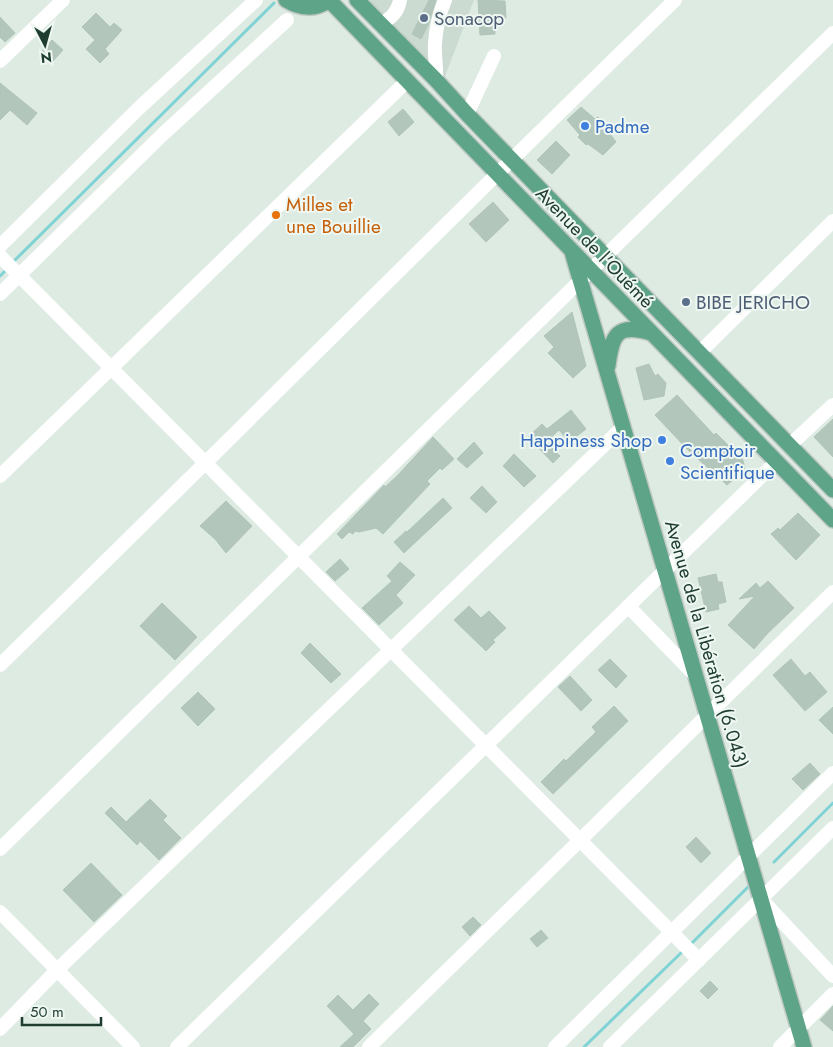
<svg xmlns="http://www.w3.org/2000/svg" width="833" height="1047" font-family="Jost,sans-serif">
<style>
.built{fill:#ccdbd2}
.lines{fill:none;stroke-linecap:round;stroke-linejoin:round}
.stream{stroke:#80d3d5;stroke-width:3}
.building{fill:#b3c6bc;stroke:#b0c5b9}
.major-casing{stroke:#c0c8c5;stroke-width:18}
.minor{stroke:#fff;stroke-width:14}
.major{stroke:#5ea489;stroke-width:15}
.service-dot{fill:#5c6f8a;stroke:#eef7f2;stroke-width:2}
.shop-dot{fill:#3f7fe0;stroke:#eef7f2;stroke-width:2}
.food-dot{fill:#e8710a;stroke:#eef7f2;stroke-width:2}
.labels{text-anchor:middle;stroke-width:4;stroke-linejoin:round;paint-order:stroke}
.service-label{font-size:19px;fill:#4e5e75;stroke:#eef7f2;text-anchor:start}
.shop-label{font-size:19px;fill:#366cbe;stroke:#eef7f2;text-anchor:start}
.food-label{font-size:19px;fill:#c56008;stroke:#eef7f2;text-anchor:start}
.street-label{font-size:19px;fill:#1e3c30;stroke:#eef7f2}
</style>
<rect width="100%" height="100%" fill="#deebe3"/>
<!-- built -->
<path class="built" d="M371,0H474L444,79L370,6Z"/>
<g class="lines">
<!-- stream -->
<path class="stream" d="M12,263L274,3
M0,276L8,268
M774,862L833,803
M689,946L749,886
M584,1047L684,950"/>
</g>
<!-- building -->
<path class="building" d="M429,0H436L428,25L421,39L412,34Z
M478,0L505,1L506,18H494L495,34L480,35Z
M96,13L110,27L114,23L122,30L105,49L109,54L100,63L86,49L95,40L82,27Z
M0,17L15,33L5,42L0,37Z
M52,40L63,50L52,62L41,52Z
M0,83L37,113L27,125L10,110L0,120Z
M581,107L595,119L598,117L605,125V127L616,142L603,155L588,144L586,145L578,137L580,135L567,120Z
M403,109L414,122L399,136L388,122Z
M556,141L570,155L552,174L537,160Z
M493,202L509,220L486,242L469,224Z
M572,312L586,366L573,378L548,353L554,347L544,336Z
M649,364L655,376L658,374L666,383L664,396L644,400L636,368Z
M677,395L714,435L716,433L743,460L745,470L727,485L688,450L655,415Z
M571,410L586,429L569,442L559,430L546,442L560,456L553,463L528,437L542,424L547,429Z
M833,419V457L814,437Z
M433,437L454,459L442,470L440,468L427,481L430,484L383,534L376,528L359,532L355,531L353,534L349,532L342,539L337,534L384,485L385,487L397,476Z
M474,442L483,453L467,468L457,459Z
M514,454L536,476L524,487L503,466Z
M482,486L497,502L486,513L470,498Z
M443,498L452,508L404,553L394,542L406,531L407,532Z
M226,501L252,526L226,553L215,539L200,526Z
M798,513L820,535L796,560L771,534L778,528L780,530Z
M340,559L349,569L335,581L326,572Z
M400,562L415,575L396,595L403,603L379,625L362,608L392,581L387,576Z
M716,574L718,582H722L726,602L718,604L719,609L706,612L698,578Z
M768,581L794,608L767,634L754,649L728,625L755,596L739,599L756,583L760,588Z
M162,603L197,637L175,660L140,626Z
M469,606L481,618L489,611L506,628L493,640L495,642L486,651L454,620Z
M310,643L341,674L331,683L301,653Z
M610,659L627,676L616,688L598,670Z
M791,659L805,676L810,672L827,692L805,711L773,675Z
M570,676L592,700L581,711L558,687Z
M198,692L215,709L198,726L181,708Z
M614,706L628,721L553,794L541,782L564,759L566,761L596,732L592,727Z
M833,707V734L819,720Z
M810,763L820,774L803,790L792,779Z
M150,799L167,816L163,820L181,838L159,860L140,841L137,845L105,813L111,807L126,822Z
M696,837L711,853L701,863L686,847Z
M91,863L122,895L94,922L63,890Z
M473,917L481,925L470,936L462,927Z
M541,930L548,938L537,947L530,939Z
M710,981L718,989L708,999L700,991Z
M369,994L379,1004L363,1021L371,1029L353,1047H340L354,1034L327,1006L338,995L353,1010Z
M833,1006V1031L820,1020Z"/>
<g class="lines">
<defs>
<path id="major" d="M286,0C300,9 316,10 329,0
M329,0L833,520
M357,0L436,80L467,114L833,490
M572,252L804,1047
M608,366C612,334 617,323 651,333"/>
</defs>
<!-- major casing -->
<use href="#major" class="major-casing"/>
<!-- minor -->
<path class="minor" d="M381,24C391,18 398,12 400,0
M0,61L63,0
M436,80C437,68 434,55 435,43C436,28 439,14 445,0
M467,114L494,56
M0,246L139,108L256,0
M0,256L699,960
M0,294L162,135L287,20
M699,353L833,221
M790,445L833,405
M0,476L407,81
M628,606L695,675
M0,665C226,444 448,220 675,0
M0,849L833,33
M761,899L833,976
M0,912L133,1047
M0,1029L57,970L623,427
M177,1047L776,462
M369,1047L833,592
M555,1047L833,773
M610,1047L833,828
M780,1047L833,994"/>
<!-- major -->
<use href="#major" class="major"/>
</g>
<!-- markers -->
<g class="service-dot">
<circle cx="424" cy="18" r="5"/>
<circle cx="686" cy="302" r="5"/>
</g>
<g class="shop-dot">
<circle cx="585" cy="126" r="5"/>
<circle cx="662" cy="440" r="5"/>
<circle cx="670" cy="461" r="5"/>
</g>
<circle class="food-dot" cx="276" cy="215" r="5"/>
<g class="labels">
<!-- service labels -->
<g class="service-label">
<text x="434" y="25">Sonacop</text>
<text x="696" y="309">BIBE JERICHO</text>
</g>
<!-- shop labels -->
<g class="shop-label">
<text x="595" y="133">Padme</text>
<text x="652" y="447" text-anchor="end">Happiness Shop</text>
<text x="680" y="457">Comptoir<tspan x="680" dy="22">Scientifique</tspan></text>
</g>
<!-- food labels -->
<g class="food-label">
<text x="286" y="211">Milles et<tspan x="286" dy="22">une Bouillie</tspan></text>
</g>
<!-- street labels -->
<g class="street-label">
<text transform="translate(595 247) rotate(46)" y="7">Avenue de l'Ouémé</text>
<text transform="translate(707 644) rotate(74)" y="7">Avenue de la Libération (6.043)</text>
</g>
</g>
<!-- north arrow -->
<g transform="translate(45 45) rotate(174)" stroke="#eef7f2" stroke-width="4" paint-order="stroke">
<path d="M0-4L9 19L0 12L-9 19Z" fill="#1e3c30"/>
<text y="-8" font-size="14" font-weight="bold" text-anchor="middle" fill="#1e3c30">N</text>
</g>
<!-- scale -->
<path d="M22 1017v8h79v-8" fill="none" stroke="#1e3c30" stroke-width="2.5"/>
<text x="30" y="1017" font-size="15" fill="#1e3c30" stroke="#eef7f2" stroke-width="4" paint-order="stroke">50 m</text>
</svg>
